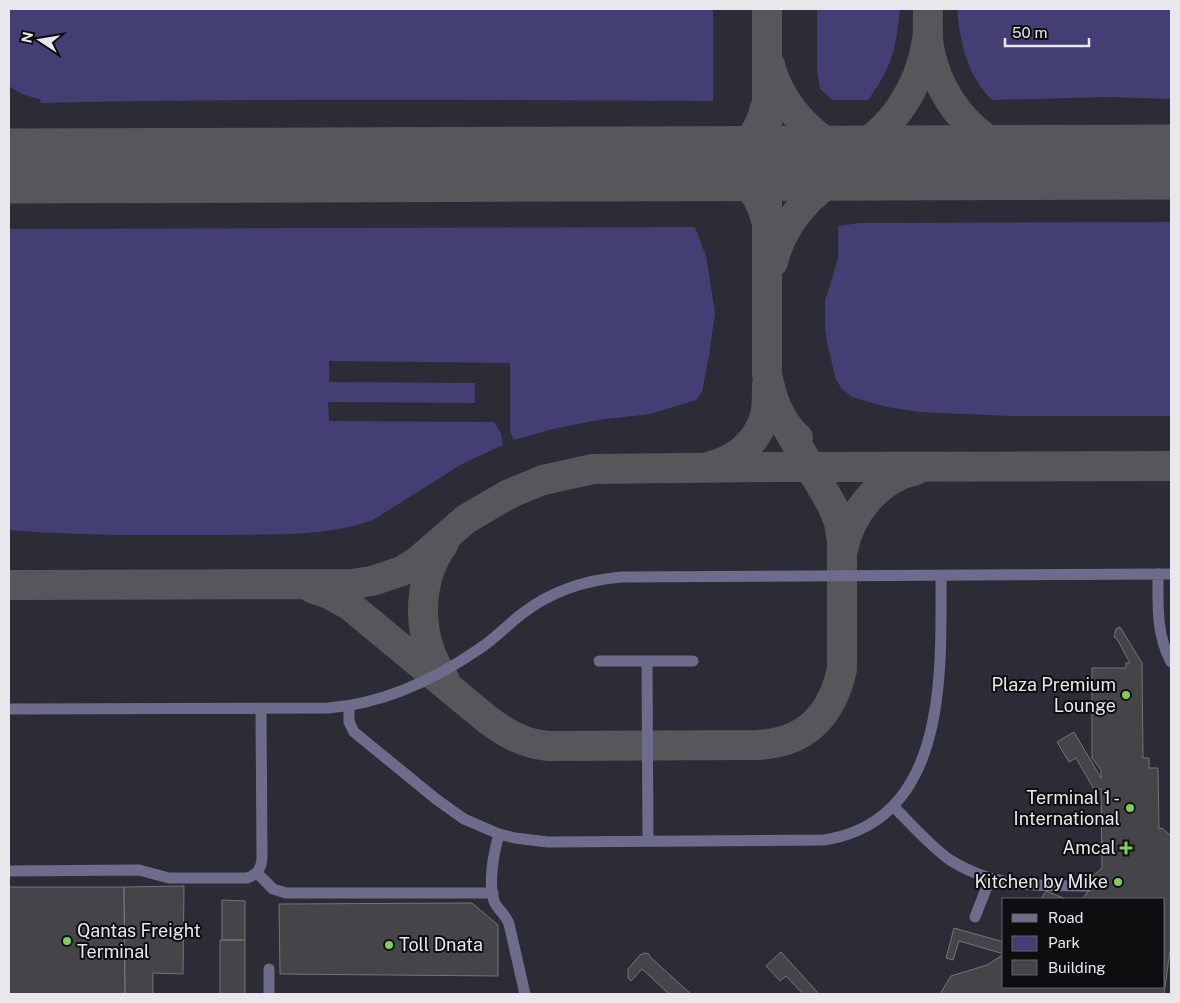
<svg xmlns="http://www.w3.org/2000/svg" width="1180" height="1003" font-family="'Public Sans',sans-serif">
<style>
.built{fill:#2c2c36;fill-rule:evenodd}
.green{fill:#433e73}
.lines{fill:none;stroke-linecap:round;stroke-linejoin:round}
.taxiway{stroke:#56565b;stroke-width:30}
.runway{stroke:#56565b;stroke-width:75}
.building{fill:#444449;stroke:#737379}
.minor{stroke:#6d6c8b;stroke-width:11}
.poi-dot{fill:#7fd052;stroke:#0e0e10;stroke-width:2}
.labels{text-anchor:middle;stroke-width:4;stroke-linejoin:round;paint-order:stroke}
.poi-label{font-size:18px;fill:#e8e8ec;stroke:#0e0e10;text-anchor:end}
</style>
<rect width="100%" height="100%" fill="#242429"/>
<!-- built -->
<path class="built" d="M9,9H1171V994H9ZM1004,899H1164V987H1004Z"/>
<!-- green -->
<path class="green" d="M9,9H713V101C489,100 265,98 41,103L40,99C28,97 19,93 9,86Z
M817,9H900C896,49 892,67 868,100H832L820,89L817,69Z
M957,9H1171V99L1109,97L992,100C967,75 960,43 957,9Z
M1171,222V416H1011L919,412L887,407L852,397L842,389L836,380L827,343L825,328V301L838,259V226L860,223Z
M695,227L706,256L715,313L709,356L702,392L696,400L650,414L598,420L553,429L514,440L510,432V363L329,361V382L475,383V403L328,402L329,421L494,422L501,433L503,445L462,464L373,520C326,537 271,534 222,535C151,535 80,536 9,530V229Z"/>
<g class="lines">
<!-- taxiway -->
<path class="taxiway" d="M767,9V374C772,399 779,420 798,438
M928,9C928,22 927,35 929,47C939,101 977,146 1030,158
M770,65C781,109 821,149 865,159C881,163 899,161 916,161
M9,158L31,164H69
M1010,160H1069L1171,151
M679,162C690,162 703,163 714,161C741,155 759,134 765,108
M761,163L767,162C788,162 812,164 832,158C889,142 922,87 928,32
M697,165C733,165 757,185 766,220
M773,262C784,215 827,171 875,165
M711,466C738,459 760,440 766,411C767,402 767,393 767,384
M843,550C850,513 879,478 916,470
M9,585L351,584L372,581L402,571L419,560L466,519L509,494L543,480L593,469L774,467L1171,466
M312,588L329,594L349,605L488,720C507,734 524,744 549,746L757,745C806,743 832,715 842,669V542L839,522L832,505L785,424
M444,678C416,638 416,582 444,543"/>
<!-- runway -->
<path class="runway" d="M9,166L1171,162"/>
</g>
<!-- building -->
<path class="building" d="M1120,627L1142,663L1143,758H1149V768H1158L1159,829L1162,828L1171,836V952L1170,951L1164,994H940L951,976L987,965L1004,954V987H1164V899H1082L1097,880L1093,876L1102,868L1101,789H1094L1076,758L1069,762L1057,742L1074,732L1101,778V770L1092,758V668H1126V663H1130L1117,639L1114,637L1116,629Z
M184,886L183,974L153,973V994H125L124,887Z
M9,887H124L125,994H9Z
M1046,891L1066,899H1041Z
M222,900L245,901V940H222Z
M472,903L498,925V976L280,974L279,904Z
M954,928L1004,942V954L959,941L953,960L946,958Z
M220,940H245V994H220Z
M781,952L819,994H825H803L786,976L780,981L766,966Z
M645,953L649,954L650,957L691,994H669L642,969L631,981L628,978V969L640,955Z"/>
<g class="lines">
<!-- minor -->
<path class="minor" d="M1158,574C1158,605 1156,634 1171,662
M599,661H693
M647,661L648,841
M349,707V722L354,732L436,799L464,819L499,834L515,838L548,842L824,840C949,821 941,671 941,575
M9,709L328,708C382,704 434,680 479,649C495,639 508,624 523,613C553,590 585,580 622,577L1171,574
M894,807C910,823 931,847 950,860C996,889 1036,885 1088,886
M499,834C494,852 488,882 494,901C497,909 506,915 509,924L525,994
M9,871L139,870L169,878H247C257,875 261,869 262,859L261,708
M257,873L273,889L286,893H493
M975,917L990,879
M269,994V969"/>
</g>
<!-- markers -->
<g class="poi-dot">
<circle cx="1126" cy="695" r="5"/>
<circle cx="1130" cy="808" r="5"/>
<path d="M1123.5 840.5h5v5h5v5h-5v5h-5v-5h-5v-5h5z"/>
<circle cx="1118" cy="882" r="5"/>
<circle cx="67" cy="941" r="5"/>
<circle cx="389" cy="945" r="5"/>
</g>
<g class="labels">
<!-- poi labels -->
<g class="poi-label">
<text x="1116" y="691">Plaza Premium<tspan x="1116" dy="21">Lounge</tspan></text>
<text x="1120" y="804">Terminal 1 -<tspan x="1120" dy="21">International</tspan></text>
<text x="1116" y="854">Amcal</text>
<text x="1108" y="888">Kitchen by Mike</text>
<text x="77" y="937" text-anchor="start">Qantas Freight<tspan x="77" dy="21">Terminal</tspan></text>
<text x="399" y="951" text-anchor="start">Toll Dnata</text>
</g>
</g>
<!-- border -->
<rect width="1180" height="1003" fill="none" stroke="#e8e8ec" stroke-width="20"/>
<!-- legend -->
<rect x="1002" y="898" width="162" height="90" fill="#0e0e10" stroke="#656568"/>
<rect x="1012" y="914" width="25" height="8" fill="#6d6c8b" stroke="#656568"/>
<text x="1048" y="923" font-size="15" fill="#e8e8ec">Road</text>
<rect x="1012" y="936" width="25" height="15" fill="#433e73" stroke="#656568"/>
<text x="1048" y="948" font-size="15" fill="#e8e8ec">Park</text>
<rect x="1012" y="960" width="25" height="15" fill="#444449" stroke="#656568"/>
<text x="1048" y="973" font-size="15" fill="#e8e8ec">Building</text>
<!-- north arrow -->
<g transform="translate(40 40) rotate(282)" stroke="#0e0e10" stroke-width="4" paint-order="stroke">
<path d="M0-4L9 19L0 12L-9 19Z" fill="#e8e8ec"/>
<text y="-8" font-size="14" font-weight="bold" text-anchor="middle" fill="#e8e8ec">N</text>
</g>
<!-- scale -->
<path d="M1005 38v8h84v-8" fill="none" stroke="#e8e8ec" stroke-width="2.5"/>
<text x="1012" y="38" font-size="15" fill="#e8e8ec" stroke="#0e0e10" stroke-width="4" paint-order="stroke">50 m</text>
</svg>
